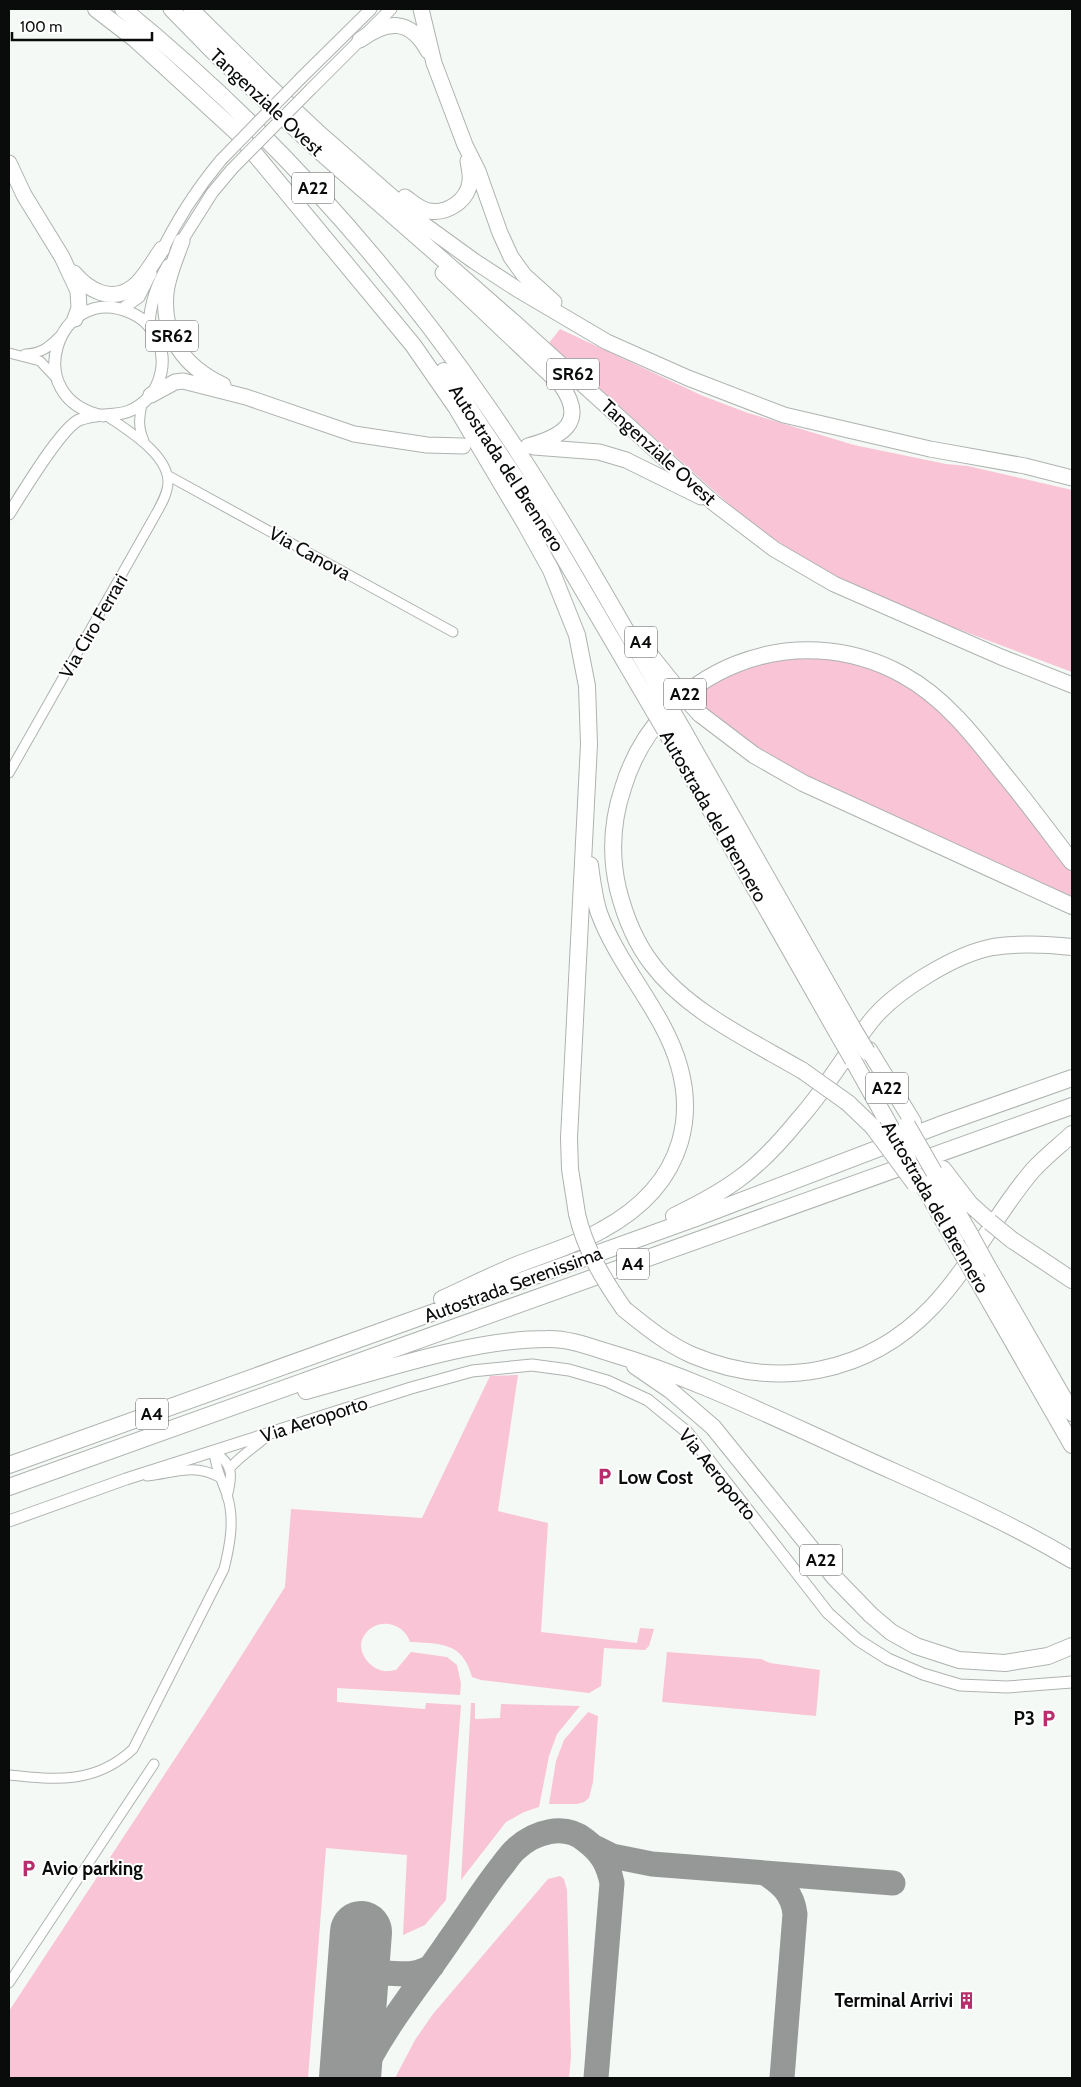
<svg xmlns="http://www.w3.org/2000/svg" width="1081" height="2087" font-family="Cabin,sans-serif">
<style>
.green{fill:#f9c4d5}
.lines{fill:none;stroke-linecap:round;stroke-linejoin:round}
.taxiway{stroke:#959896;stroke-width:25}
.runway{stroke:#959896;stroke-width:62}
.minor-casing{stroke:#aeb3af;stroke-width:11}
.tertiary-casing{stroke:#aeb3af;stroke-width:13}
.trunk-casing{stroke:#aeb3af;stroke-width:17}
.motorway-casing{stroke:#aeb3af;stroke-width:18}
.minor{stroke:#fff;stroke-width:9}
.tertiary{stroke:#fff;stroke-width:11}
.trunk{stroke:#fff;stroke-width:15}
.motorway{stroke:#fff;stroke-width:16}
.tertiary-bridge-casing{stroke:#aeb3af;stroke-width:13;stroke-linecap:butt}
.motorway-bridge-casing{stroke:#aeb3af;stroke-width:18;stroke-linecap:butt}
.tertiary-bridge{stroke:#fff;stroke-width:11}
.motorway-bridge{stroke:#fff;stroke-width:16}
.labels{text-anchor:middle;stroke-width:4;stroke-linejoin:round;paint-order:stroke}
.shield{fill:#fff;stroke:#545554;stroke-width:1}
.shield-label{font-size:18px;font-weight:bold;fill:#0a0c0b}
.street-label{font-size:19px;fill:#0a0c0b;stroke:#fff}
.poi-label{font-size:19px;font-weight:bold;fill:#0a0c0b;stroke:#fff;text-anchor:start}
</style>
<rect width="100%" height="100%" fill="#f4f9f5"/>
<!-- green -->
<path class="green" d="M560,329L703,396L748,413L854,445L946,464L968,466L1072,490V672L897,606L837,578L819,568L751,524L549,343Z
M822,656L888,673L944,712L1072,871V898L808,781L723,727L691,695L753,663Z
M518,1375L498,1511L548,1523L541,1632L637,1643L640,1628L654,1629L649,1646L645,1650L604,1648L601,1686L589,1693L481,1680L472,1677C470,1671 468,1664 464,1659C454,1642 428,1643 410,1642C404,1623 379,1617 366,1633C353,1647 368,1669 384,1671C388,1672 393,1670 396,1670L411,1652L447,1657L457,1665L461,1684L460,1695L337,1688V1702L425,1709L426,1703L461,1705L446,1900L425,1925L403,1935L407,1855L326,1848L308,2078H9V2011L205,1713L285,1587L291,1509L422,1518L490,1376Z
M667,1652L761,1659L770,1663L820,1670L816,1716L662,1702Z
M471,1703H475V1719L500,1718L501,1704L580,1706L557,1734L549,1756L539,1807L524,1812L506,1822L461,1880Z
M588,1712L598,1716L593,1782L589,1798L584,1802L577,1804H549L556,1761L564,1740Z
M560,1876L564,1879L567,1890L571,2057L569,2078H395L415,2040L433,2014L548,1879Z"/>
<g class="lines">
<!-- taxiway -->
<path class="taxiway" d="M596,1848L612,1856L652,1864L893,1883
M765,1873C781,1883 793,1894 795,1914L782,2078
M356,1996C373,1954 400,1987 432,1966
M360,2078C382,2029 421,1983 451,1938C468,1914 483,1890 501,1867C506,1861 510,1854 516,1849C534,1832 564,1823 585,1840C601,1852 608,1863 612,1883L596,2078"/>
<!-- runway -->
<path class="runway" d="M350,2078L361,1932"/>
<defs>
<path id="minor" d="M9,353L40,361L56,378
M25,354C41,354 49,347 60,336
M142,404C139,419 138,427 144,441
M167,475L453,632
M9,773L152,521C158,510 168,495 168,482C168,454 127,430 107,416
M214,1451C233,1465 233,1474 227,1497
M230,1468C242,1454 257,1446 269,1434
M147,1476C175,1473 193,1463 219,1477
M9,1775C56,1780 96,1784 133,1749L224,1569C230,1545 235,1519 227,1495C222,1480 215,1468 214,1451
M9,1983L154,1764"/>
<path id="tertiary" d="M301,78L371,9
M311,89L391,9
M178,247L212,193L232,169
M159,257C176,221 196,190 221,160
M122,309L139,297L151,273
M149,325C150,304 157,284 168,265
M9,514C21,495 61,428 79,420C106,409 125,423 149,397C161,384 166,361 159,344C154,329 144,318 129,312C59,282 17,398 103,416
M9,1521L126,1479L411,1388L472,1371L532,1365L569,1370L607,1381L648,1400L687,1432L828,1613L858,1640L888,1659L923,1674L960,1685L1007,1687L1072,1682"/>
<path id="trunk" d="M171,9L219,58L321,153L515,323L715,504L774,549L834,584L1001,657L1072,685
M191,9L264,81L319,133L423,224L474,261L517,289L607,342L688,378L784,415L930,449L1025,466L1072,478
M421,9L434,63L465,145L478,171L500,233L511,257L524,275L554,302
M360,40C387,20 410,18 428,51
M9,163L24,195L62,257L78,291L79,308L75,319
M405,197C412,202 419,209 429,211C447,214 468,201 470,181C471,175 469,168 468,161
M182,241C176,258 168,275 166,293C162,337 185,367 223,385
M74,273C89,291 112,303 133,287C143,280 154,260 162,249
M443,273L561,385C588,423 561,437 528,446
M151,395L175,382L183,381L246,397L354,434L427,445L463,446
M534,447L599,452L626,460L701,497"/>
<path id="motorway" d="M96,9L135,39L242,137
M123,9C264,124 387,260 490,410C555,504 611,605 668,704
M235,130L413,345L456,407L526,525L551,570L577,635L587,686L589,744L569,1138L570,1169L577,1214
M444,371L529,498L655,713
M647,651L679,691
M700,714L754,755L803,783L1072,906
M683,730L852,1027
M669,737L838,1034
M869,1050L913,1122
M853,1060L891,1128
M803,1071C752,1041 688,1012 652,964C635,942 625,917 618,889C610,855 612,821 623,788C659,669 794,615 903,675C945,698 974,736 1003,773C1027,802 1049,832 1072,862
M848,1103L873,1127
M943,1169L970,1204L990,1222
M934,1172L971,1236
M918,1176L959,1248
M674,1216C697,1205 720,1193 740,1178C762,1162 782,1140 799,1119C826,1089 846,1053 871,1021C895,991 955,954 993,947C1020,943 1045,944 1072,947
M1012,1240L1072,1280
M988,1267L1072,1413
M978,1281L1072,1445
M442,1299C466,1288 490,1276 514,1266C543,1254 574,1246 602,1230C685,1185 707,1108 662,1025C642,988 614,953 599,913C594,897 592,881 590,865
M624,1309C645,1326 667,1344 692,1355C777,1391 868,1374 932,1307C971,1266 996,1213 1033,1170C1045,1157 1059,1146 1072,1134
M635,1366L670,1390L713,1427L835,1578L871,1615L891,1632L916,1646L959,1660L1005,1663L1048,1656L1072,1646
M306,1391C380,1371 471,1339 547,1339C566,1338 588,1346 607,1352C686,1375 760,1411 835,1445C915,1482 997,1515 1072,1560
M9,1465L696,1218L945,1123L1072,1078
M9,1487L1072,1106"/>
</defs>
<!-- minor casing -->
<use href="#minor" class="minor-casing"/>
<!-- tertiary casing -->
<use href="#tertiary" class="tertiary-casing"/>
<!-- trunk casing -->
<use href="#trunk" class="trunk-casing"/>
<!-- motorway casing -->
<use href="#motorway" class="motorway-casing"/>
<!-- minor -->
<use href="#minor" class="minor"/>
<!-- tertiary -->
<use href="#tertiary" class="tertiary"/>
<!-- trunk -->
<use href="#trunk" class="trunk"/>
<!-- motorway -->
<use href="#motorway" class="motorway"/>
<defs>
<path id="tertiary-bridge" d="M221,160L301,78
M232,169L311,89"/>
<path id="motorway-bridge" d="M679,691L700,714
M668,704L683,730
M655,713L669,737
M852,1027L867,1052
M838,1034L853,1060
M803,1071L848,1103
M907,1125L934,1172
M873,1127L915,1184
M891,1128L908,1159
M577,1214C585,1249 603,1279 624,1309
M990,1222L1012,1240
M971,1236L988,1267
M959,1248L978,1281"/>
</defs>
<!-- tertiary-bridge casing -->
<use href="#tertiary-bridge" class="tertiary-bridge-casing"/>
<!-- motorway-bridge casing -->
<use href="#motorway-bridge" class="motorway-bridge-casing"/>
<!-- tertiary-bridge -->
<use href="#tertiary-bridge" class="tertiary-bridge"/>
<!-- motorway-bridge -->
<use href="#motorway-bridge" class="motorway-bridge"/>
</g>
<!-- icons -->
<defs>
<symbol id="parking-bare" viewBox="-9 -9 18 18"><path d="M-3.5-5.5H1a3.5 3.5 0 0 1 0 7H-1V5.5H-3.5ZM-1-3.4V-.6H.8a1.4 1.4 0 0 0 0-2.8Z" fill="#b72e6d" stroke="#fff" stroke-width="2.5" paint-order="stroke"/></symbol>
<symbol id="building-bare" viewBox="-9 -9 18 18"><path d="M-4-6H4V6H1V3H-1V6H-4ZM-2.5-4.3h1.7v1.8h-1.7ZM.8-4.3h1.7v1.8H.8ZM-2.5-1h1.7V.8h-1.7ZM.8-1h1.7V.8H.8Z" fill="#b72e6d" stroke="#fff" stroke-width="2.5" paint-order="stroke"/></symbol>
</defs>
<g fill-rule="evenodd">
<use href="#parking-bare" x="592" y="1464" width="25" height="25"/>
<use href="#parking-bare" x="1036" y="1706" width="25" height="25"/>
<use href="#parking-bare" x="16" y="1856" width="25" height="25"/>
<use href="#building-bare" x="954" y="1988" width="25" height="25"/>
</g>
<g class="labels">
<!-- shield labels -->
<g class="shield">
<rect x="292" y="172.5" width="42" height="31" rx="4"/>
<rect x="146" y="320.5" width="52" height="31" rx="4"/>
<rect x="547" y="358.5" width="52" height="31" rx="4"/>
<rect x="625" y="626.5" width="32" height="31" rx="4"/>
<rect x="664" y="678.5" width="42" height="31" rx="4"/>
<rect x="866" y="1072.5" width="42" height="31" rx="4"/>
<rect x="617" y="1248.5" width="32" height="31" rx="4"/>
<rect x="136" y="1398.5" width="32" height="31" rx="4"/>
<rect x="800" y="1544.5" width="42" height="31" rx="4"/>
</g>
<g class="shield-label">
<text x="313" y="194">A22</text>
<text x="172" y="342">SR62</text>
<text x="573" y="380">SR62</text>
<text x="641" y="648">A4</text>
<text x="685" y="700">A22</text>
<text x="887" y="1094">A22</text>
<text x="633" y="1270">A4</text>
<text x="152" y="1420">A4</text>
<text x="821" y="1566">A22</text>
</g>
<!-- street labels -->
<g class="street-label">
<text transform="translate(267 102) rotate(43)" y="7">Tangenziale Ovest</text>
<text transform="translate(659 452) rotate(42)" y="7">Tangenziale Ovest</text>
<text transform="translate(507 468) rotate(57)" y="7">Autostrada del Brennero</text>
<text transform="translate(310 553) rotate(29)" y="7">Via Canova</text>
<text transform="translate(93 626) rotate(-60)" y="7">Via Ciro Ferrari</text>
<text transform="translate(714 816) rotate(60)" y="7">Autostrada del Brennero</text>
<text transform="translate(936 1207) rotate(60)" y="7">Autostrada del Brennero</text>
<text transform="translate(513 1284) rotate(-20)" y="7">Autostrada Serenissima</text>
<text transform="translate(314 1419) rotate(-18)" y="7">Via Aeroporto</text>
<text transform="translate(718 1474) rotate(51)" y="7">Via Aeroporto</text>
</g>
<!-- poi labels -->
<g class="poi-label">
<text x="618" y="1484">Low Cost</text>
<text x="1035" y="1725" text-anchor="end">P3</text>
<text x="42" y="1875">Avio parking</text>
<text x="953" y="2007" text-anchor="end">Terminal Arrivi</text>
</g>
</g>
<!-- border -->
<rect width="1081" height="2087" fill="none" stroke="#0a0c0b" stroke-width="20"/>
<!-- scale -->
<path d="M12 32v8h140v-8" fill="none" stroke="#0a0c0b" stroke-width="2.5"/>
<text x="20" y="32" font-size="15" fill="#0a0c0b" stroke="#ffffff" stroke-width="4" paint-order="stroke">100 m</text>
</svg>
